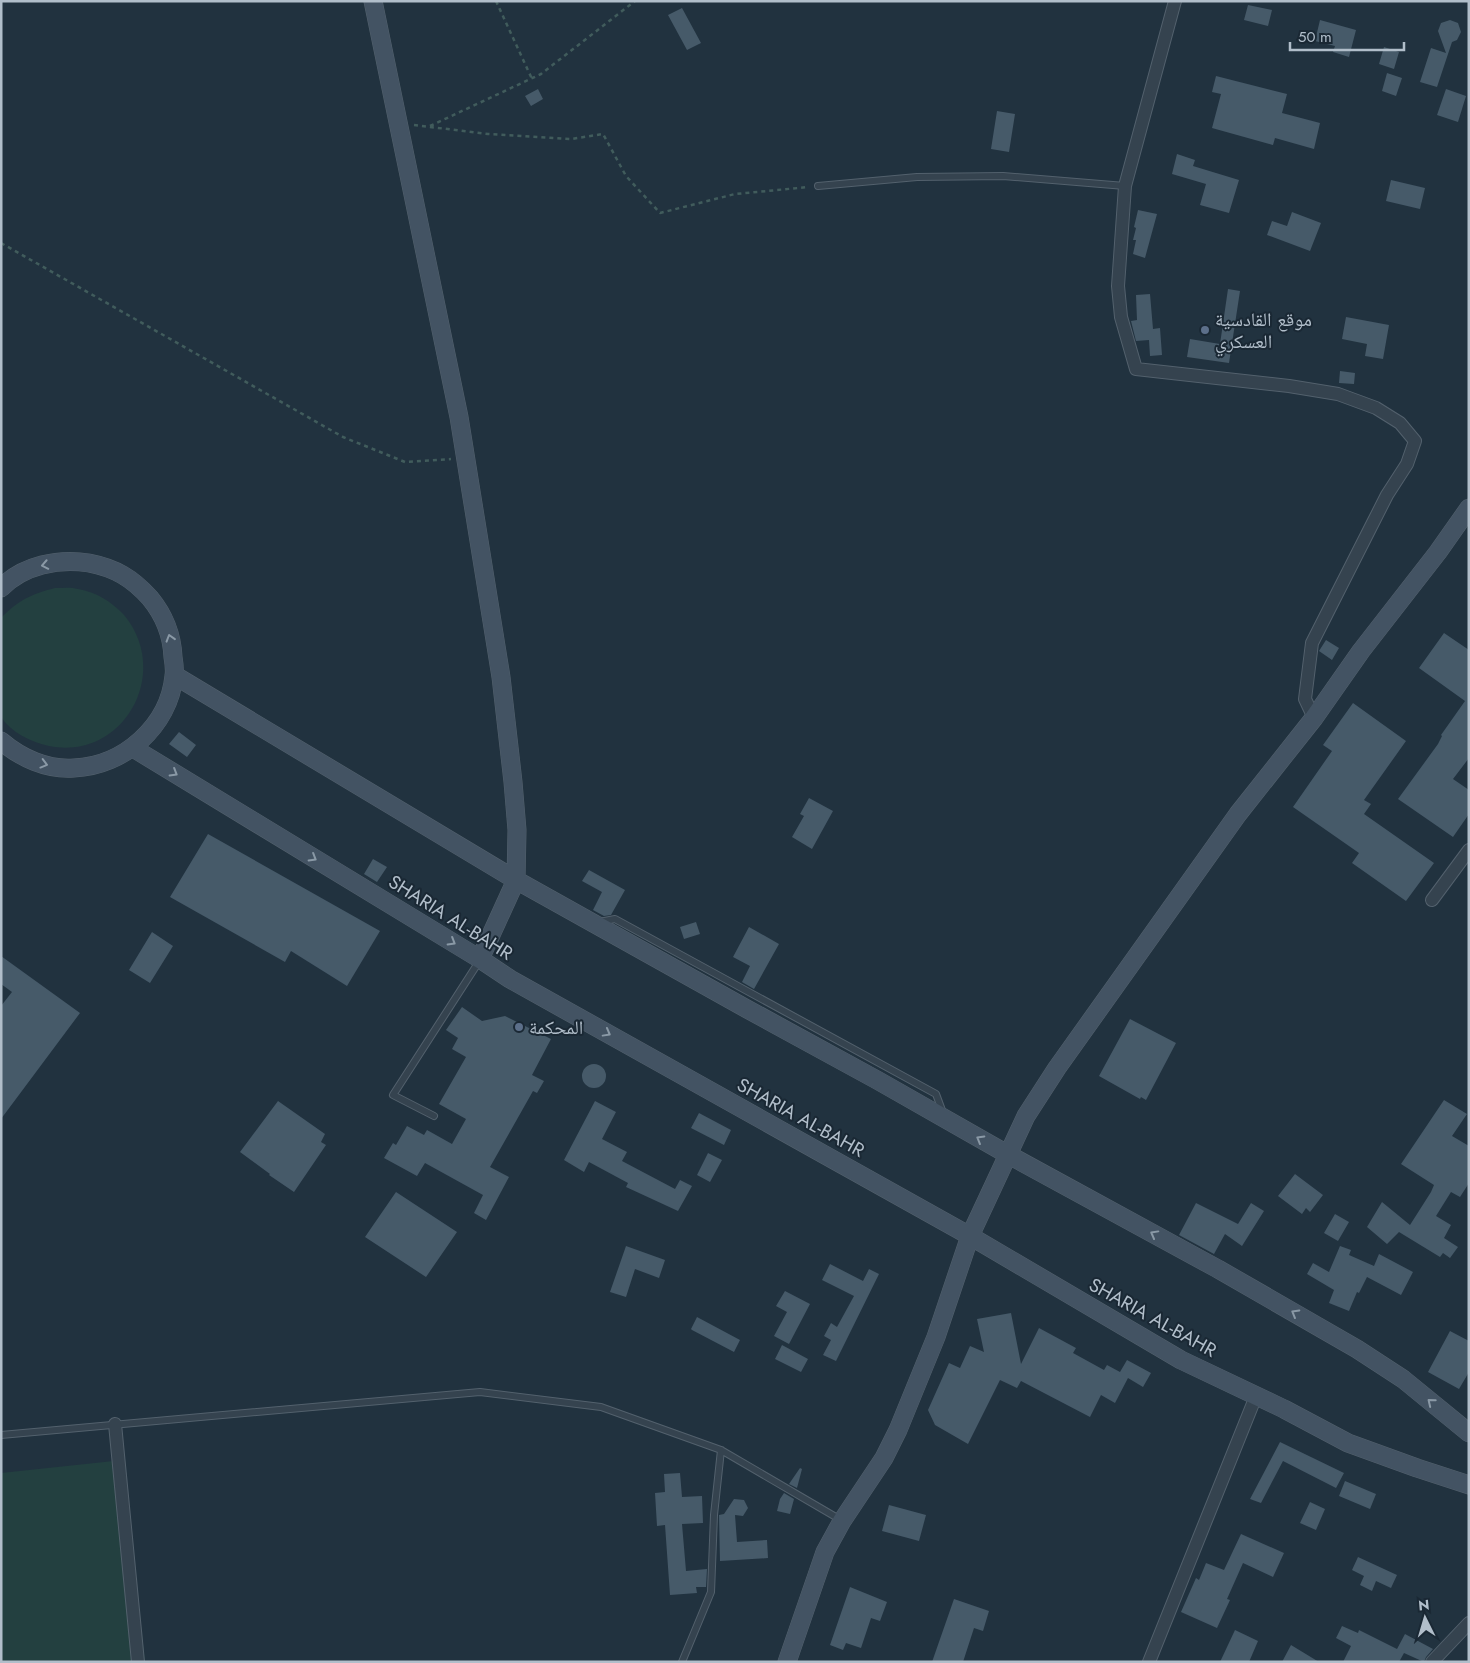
<svg xmlns="http://www.w3.org/2000/svg" width="1470" height="1663" font-family="Jost,'Noto Naskh Arabic',sans-serif">
<style>
.green{fill:#234040}
.building{fill:#465a69}
.lines{fill:none;stroke-linecap:round;stroke-linejoin:round}
.lane-casing{stroke:#53616d;stroke-width:8}
.street-casing{stroke:#53616d;stroke-width:14}
.secondary-casing{stroke:#53616d;stroke-width:19}
.path{stroke:#415c5c;stroke-width:2.5;stroke-dasharray:4 4;stroke-linecap:butt}
.lane{stroke:#35434f;stroke-width:6}
.street{stroke:#35434f;stroke-width:12}
.secondary{stroke:#435363;stroke-width:18}
.oneway{stroke:#8a99a6}
.service-dot{fill:#5c6f8a;stroke:#1a2834;stroke-width:2}
.labels{text-anchor:middle;stroke-width:4;stroke-linejoin:round;paint-order:stroke}
.poi-label{font-size:19px;fill:#b1beca;stroke:#1a2834;text-anchor:start}
.street-label{font-size:19px;fill:#b1beca;stroke:#1a2834}
</style>
<rect width="100%" height="100%" fill="#21323f"/>
<!-- green -->
<path class="green" d="M55,588C63,588 71,587 78,589C96,592 112,602 124,615C172,672 124,761 49,746C31,742 12,733 1,717V618C19,600 31,594 55,588Z
M123,1460L145,1662H1V1473Z"/>
<!-- building -->
<path class="building" d="M1248,5L1272,10L1268,26L1244,20Z
M682,8L701,43L687,50L668,15Z
M1320,20L1356,30L1349,57L1333,52L1335,46L1315,41Z
M1450,20L1458,23L1461,32L1457,40L1452,42L1437,87L1420,82L1431,48L1446,53L1438,31L1441,23Z
M1384,47L1399,52L1394,69L1379,64Z
M1387,73L1402,78L1396,96L1382,91Z
M1216,76L1287,94L1282,113L1320,123L1314,149L1275,138L1273,145L1212,128L1221,94L1212,92Z
M538,89L543,99L531,106L525,96Z
M1446,89L1466,96L1458,122L1437,115Z
M997,111L1015,114L1009,152L991,149Z
M1177,154L1195,160L1193,166L1239,180L1229,213L1200,205L1206,184L1172,174Z
M1391,180L1425,188L1420,209L1386,201Z
M1138,210L1157,214L1145,258L1133,254L1136,240H1133L1136,228L1134,227Z
M1292,212L1321,223L1310,251L1267,235L1272,221L1287,226Z
M1228,289L1240,291L1229,363L1187,357L1190,339L1220,344Z
M1150,294L1153,329L1160,328L1162,355L1150,356L1149,340L1136,341L1131,321L1137,320L1136,295Z
M1346,317L1389,325L1383,359L1365,356L1367,344L1342,339Z
M1340,371L1355,373L1354,384L1339,383Z
M1444,633L1469,650V758L1453,779L1469,790V814L1453,837L1398,799L1438,744L1442,736L1441,735L1465,701L1419,668Z
M1326,640L1339,648L1332,660L1319,651Z
M1353,703L1406,741L1364,800L1371,804L1364,814L1434,863L1406,901L1352,863L1359,853L1293,807L1332,751L1323,745Z
M179,732L196,745L187,757L169,744Z
M809,798L833,811L812,849L792,837L804,816L800,814Z
M208,834L380,931L347,986L291,951L285,962L170,897Z
M373,859L387,867L377,882L364,874Z
M589,870L625,890L611,915L604,916L593,910L602,892L582,881Z
M696,922L700,934L684,939L680,927Z
M749,927L779,944L754,989L742,982L750,966L733,957Z
M152,932L173,946L150,983L129,970Z
M1,956L80,1013L1,1119V1006L12,992L1,984Z
M462,1007L482,1021L505,1016L551,1039L532,1075L544,1081L537,1093L533,1091L490,1167L509,1177L486,1220L474,1213L483,1195L425,1163L417,1176L384,1158L393,1143L396,1145L407,1126L424,1135L427,1130L452,1144L466,1119L439,1104L466,1057L452,1049L458,1038L446,1030Z
M1130,1019L1176,1043L1146,1100L1141,1097L1140,1099L1099,1076Z
M582 1076a12 12 0 1 1 24 0a12 12 0 1 1-24 0Z
M1444,1100L1467,1114L1452,1136L1469,1146V1183L1460,1197L1451,1192L1436,1216L1451,1225L1444,1238L1458,1247L1450,1258L1443,1253L1440,1257L1399,1232L1387,1244L1367,1227L1382,1202L1410,1225L1431,1192L1434,1185L1401,1164Z
M278,1101L325,1134L321,1142L326,1145L294,1192L269,1175L270,1174L240,1152Z
M595,1101L616,1112L602,1139L627,1152L622,1161L675,1189L680,1180L692,1186L678,1211L626,1187L628,1183L589,1162L584,1172L564,1160Z
M699,1113L731,1130L724,1145L691,1128Z
M708,1153L722,1160L710,1182L697,1175Z
M1295,1174L1323,1195L1310,1212L1306,1208L1302,1214L1278,1196Z
M396,1192L457,1232L426,1277L365,1237Z
M1196,1203L1238,1224L1251,1203L1264,1211L1242,1246L1225,1234L1214,1254L1179,1235Z
M1335,1214L1349,1222L1338,1241L1324,1233Z
M626,1246L665,1260L659,1278L635,1269L626,1297L610,1292Z
M1340,1246L1351,1250L1349,1255L1374,1266L1379,1254L1413,1272L1401,1295L1367,1277L1359,1293L1357,1292L1349,1311L1329,1303L1334,1290L1307,1274L1313,1263L1329,1272Z
M830,1264L863,1281L869,1269L879,1274L836,1361L823,1355L831,1340L824,1336L831,1323L837,1327L854,1296L822,1280Z
M785,1291L810,1304L789,1344L774,1336L787,1312L776,1306Z
M1011,1313L1021,1364L1039,1328L1076,1348L1073,1353L1104,1370L1107,1365L1120,1372L1127,1360L1151,1373L1143,1387L1128,1378L1115,1403L1101,1395L1090,1417L1021,1381L1017,1388L1000,1380L968,1444L935,1425L928,1410L949,1363L960,1368L970,1346L984,1352L977,1319Z
M697,1317L740,1340L734,1352L692,1330L691,1329Z
M1450,1331L1469,1341V1372L1459,1389L1428,1372Z
M782,1345L808,1359L801,1372L775,1359Z
M1280,1442L1344,1473L1336,1488L1283,1461L1261,1503L1250,1499Z
M800,1468L802,1469L797,1488L789,1484Z
M680,1473L682,1497L702,1496L703,1523L682,1524L686,1571L707,1569L706,1587H696L697,1593L670,1595L665,1525L657,1526L655,1493L665,1492L664,1474Z
M1345,1481L1376,1494L1370,1509L1339,1496Z
M784,1493L794,1499L790,1514L777,1511L780,1499Z
M734,1499L744,1500L748,1508L743,1516L735,1515L737,1542L767,1540L768,1558L720,1561L719,1515L724,1514Z
M1310,1502L1325,1509L1316,1530L1300,1523Z
M889,1505L926,1515L919,1541L882,1531Z
M1241,1534L1284,1553L1273,1577L1243,1563L1227,1599L1230,1600L1217,1628L1181,1612L1196,1578L1199,1580L1206,1563L1224,1570Z
M1358,1557L1397,1575L1391,1588L1376,1581L1372,1591L1360,1585L1364,1576L1352,1570Z
M850,1587L887,1602L880,1621L871,1618L861,1648L846,1643L843,1650L830,1645Z
M954,1599L989,1611L983,1631L974,1628L963,1662H932Z
M1342,1626L1358,1633L1359,1630L1397,1649L1405,1634L1433,1649L1426,1657L1424,1662L1404,1653L1399,1662H1343L1351,1646L1336,1638Z
M1235,1630L1258,1641L1249,1662H1220Z
M1291,1645L1319,1662H1282Z"/>
<g class="lines">
<defs>
<path id="lane" d="M818,186L917,177L1003,176L1125,186
M599,922L615,919L936,1094L943,1113
M434,1116L393,1095L480,960
M1,1435L480,1392L601,1407L721,1450L841,1520
M682,1662L711,1592L714,1515L721,1450"/>
<path id="street" d="M1175,1L1125,186L1118,286L1121,317L1136,369L1289,386L1338,394L1376,408L1400,423L1415,441L1407,464L1387,495L1312,643L1305,699L1314,718
M1432,900L1469,850
M115,1424L138,1662
M1149,1662L1256,1396
M1432,1662L1469,1623"/>
<path id="secondary" d="M373,1L459,417L501,677L513,782L517,830L516,880L480,959
M1,588C23,565 59,558 89,563C115,568 132,578 150,598C164,615 172,635 173,657C174,663 175,670 174,676C169,726 124,766 74,768C47,770 21,758 1,741
M174,675L516,880L747,1009L877,1080L1007,1154L1218,1269L1357,1349L1403,1379L1469,1433
M133,748L480,959L510,979L970,1236L1181,1360L1284,1409L1348,1443L1417,1468L1469,1485
M787,1662L825,1552L842,1521L884,1458L898,1430L936,1337L970,1236L1026,1116L1057,1068L1238,814L1314,718L1361,651L1438,552L1469,508"/>
</defs>
<!-- lane casing -->
<use href="#lane" class="lane-casing"/>
<!-- street casing -->
<use href="#street" class="street-casing"/>
<!-- secondary casing -->
<use href="#secondary" class="secondary-casing"/>
<!-- path -->
<path class="path" d="M496,1L532,79
M414,125L488,134L571,139L603,134L626,176L660,213L735,194L809,187
M430,126L541,74L635,1
M1,243L343,437L405,462L451,459"/>
<!-- lane -->
<use href="#lane" class="lane"/>
<!-- street -->
<use href="#street" class="street"/>
<!-- secondary -->
<use href="#secondary" class="secondary"/>
</g>
<!-- one-way arrows -->
<defs><path id="oneway-chevron" d="M-2-3.5L2.5 0L-2 3.5" fill="none" stroke-width="1.6" stroke-linecap="round" stroke-linejoin="round" transform="scale(1.25)"/></defs>
<g class="oneway">
<use href="#oneway-chevron" transform="translate(45 565) rotate(169)"/>
<use href="#oneway-chevron" transform="translate(170 638) rotate(-107)"/>
<use href="#oneway-chevron" transform="translate(44 764) rotate(15)"/>
<use href="#oneway-chevron" transform="translate(174 773) rotate(31)"/>
<use href="#oneway-chevron" transform="translate(313 858) rotate(31)"/>
<use href="#oneway-chevron" transform="translate(452 942) rotate(31)"/>
<use href="#oneway-chevron" transform="translate(607 1033) rotate(29)"/>
<use href="#oneway-chevron" transform="translate(980 1139) rotate(-150)"/>
<use href="#oneway-chevron" transform="translate(1154 1234) rotate(-151)"/>
<use href="#oneway-chevron" transform="translate(1295 1313) rotate(-150)"/>
<use href="#oneway-chevron" transform="translate(1431 1402) rotate(-141)"/>
</g>
<!-- markers -->
<g class="service-dot">
<circle cx="1205" cy="330" r="5"/>
<circle cx="519" cy="1027" r="5"/>
</g>
<g class="labels">
<!-- poi labels -->
<g class="poi-label">
<text x="1215" y="326">موقع القادسية<tspan x="1215" dy="22">العسكري</tspan></text>
<text x="529" y="1034">المحكمة</text>
</g>
<!-- street labels -->
<g class="street-label">
<text transform="translate(451 917) rotate(32)" y="7">SHARIA AL-BAHR</text>
<text transform="translate(801 1117) rotate(29)" y="7">SHARIA AL-BAHR</text>
<text transform="translate(1153 1317) rotate(29)" y="7">SHARIA AL-BAHR</text>
</g>
</g>
<!-- border -->
<rect width="1470" height="1663" fill="none" stroke="#b1beca" stroke-width="5"/>
<!-- north arrow -->
<g transform="translate(1425 1618) rotate(355)" stroke="#1a2834" stroke-width="4" paint-order="stroke">
<path d="M0-4L9 19L0 12L-9 19Z" fill="#b1beca"/>
<text y="-8" font-size="14" font-weight="bold" text-anchor="middle" fill="#b1beca">N</text>
</g>
<!-- scale -->
<path d="M1290 42v8h114v-8" fill="none" stroke="#b1beca" stroke-width="2.5"/>
<text x="1298" y="42" font-size="15" fill="#b1beca" stroke="#1a2834" stroke-width="4" paint-order="stroke">50 m</text>
</svg>
